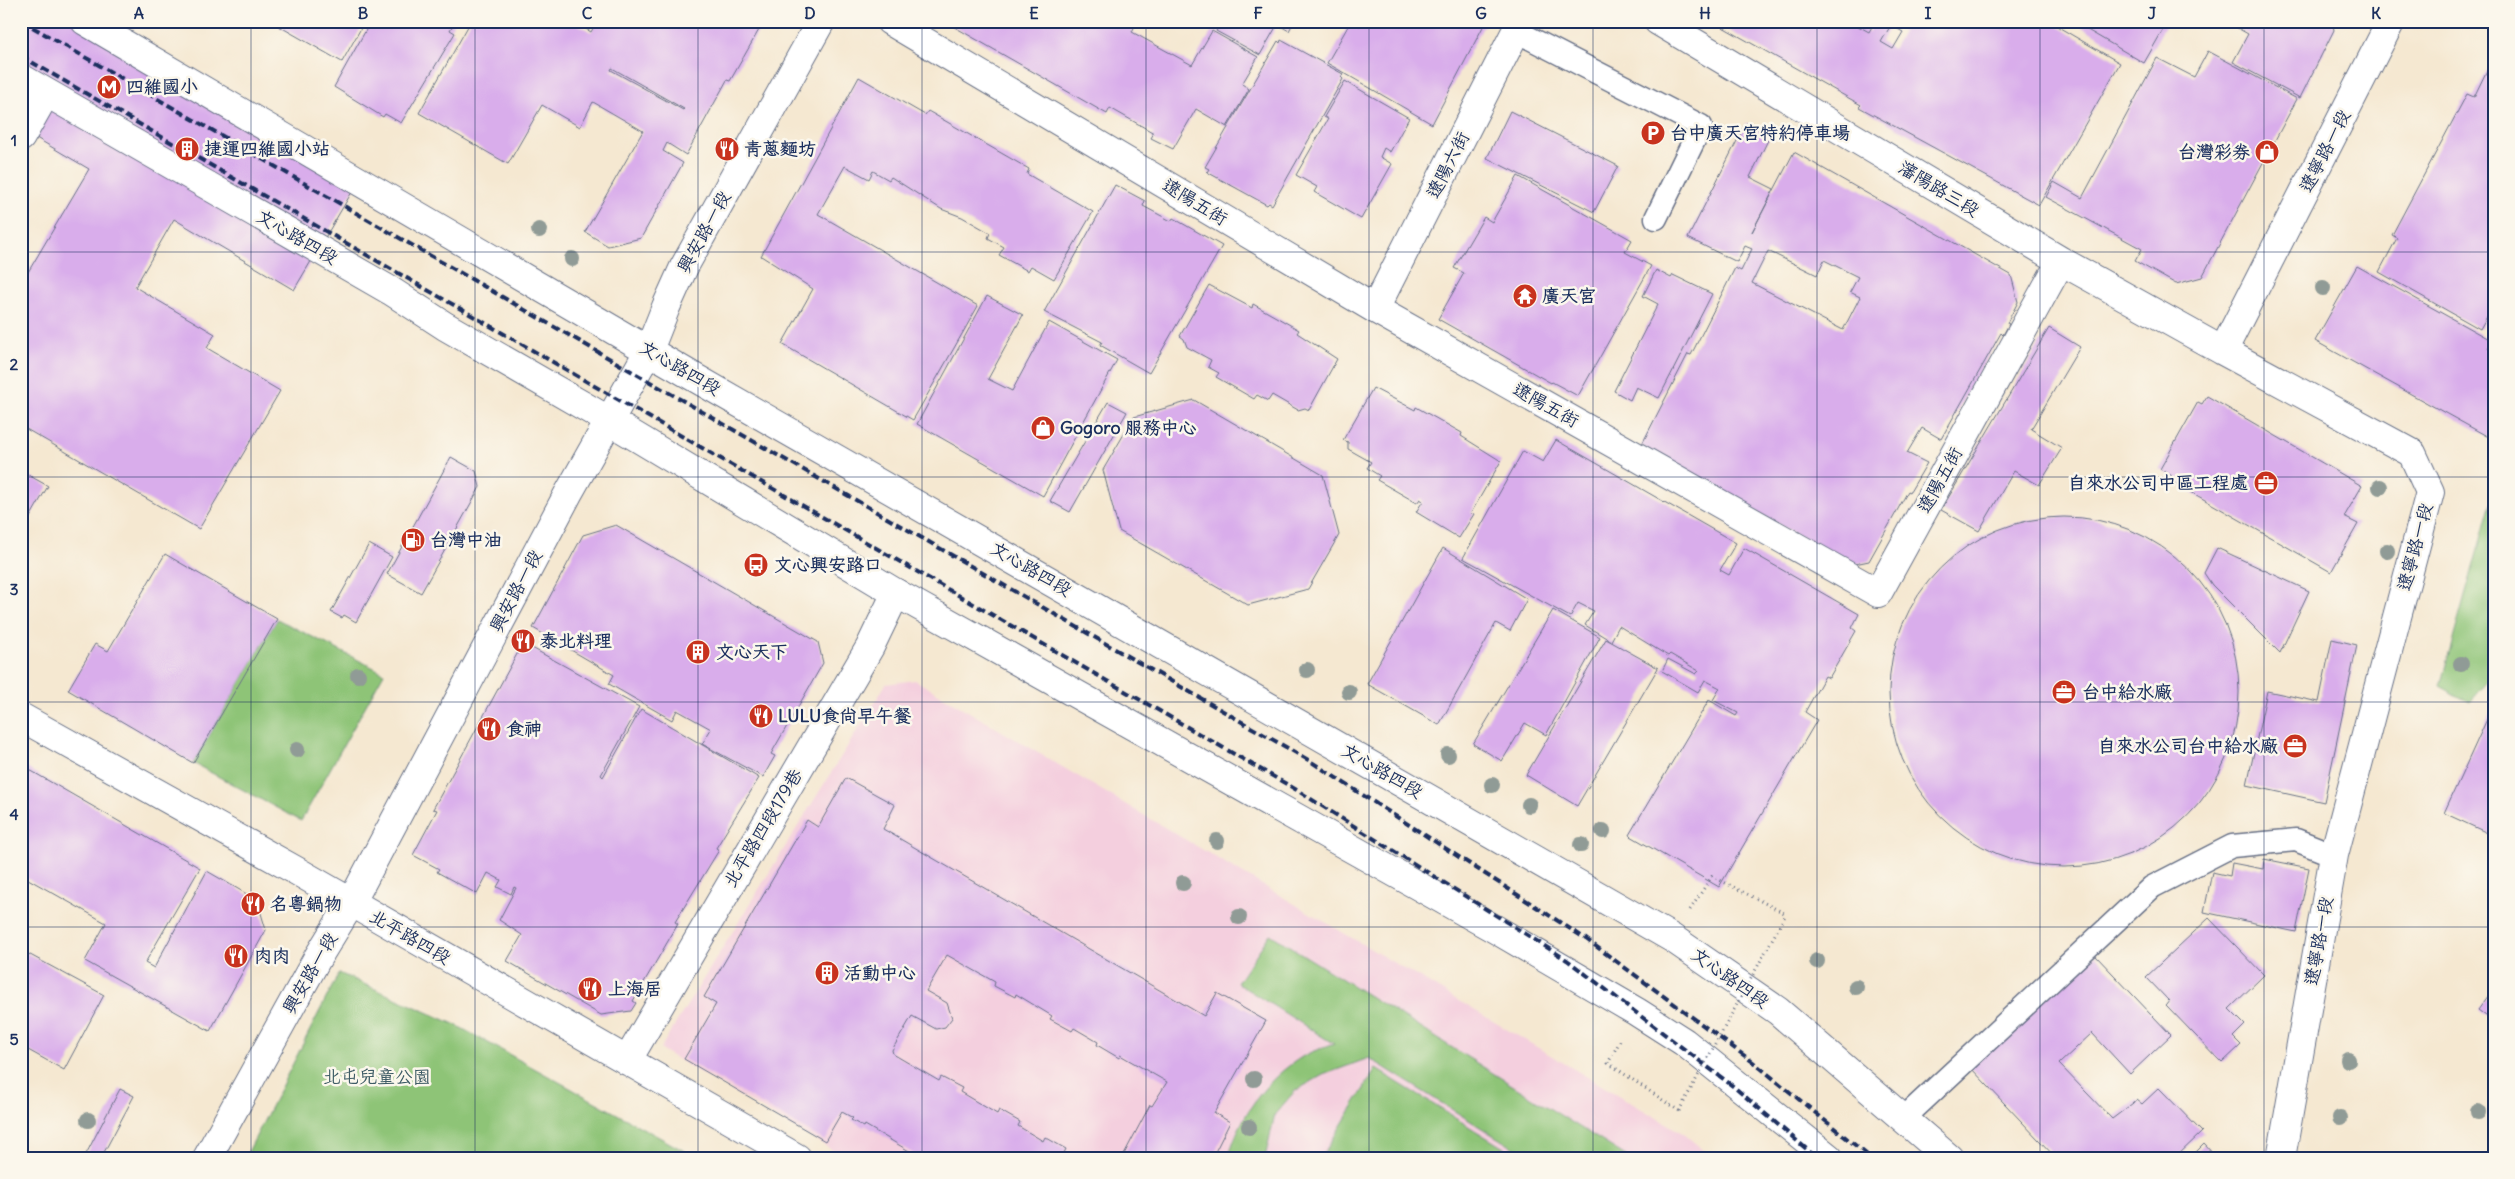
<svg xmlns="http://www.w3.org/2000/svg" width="2515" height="1179" font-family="Delius,'LXGW WenKai TC',sans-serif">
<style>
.built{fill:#f4cfde}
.green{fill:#8ec477;stroke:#547a6a}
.building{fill:#d9adeb;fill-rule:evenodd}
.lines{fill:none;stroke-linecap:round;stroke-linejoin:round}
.service-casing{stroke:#677086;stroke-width:25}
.minor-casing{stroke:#677086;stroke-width:30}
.secondary-casing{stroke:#677086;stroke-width:30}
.path{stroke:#677086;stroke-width:3;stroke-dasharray:1 4;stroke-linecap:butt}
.service{stroke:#fff;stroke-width:22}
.minor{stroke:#fff;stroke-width:28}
.secondary{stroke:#fff;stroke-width:28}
.rail{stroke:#1b2f5e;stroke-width:4;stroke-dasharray:8 4;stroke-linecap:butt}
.path-bridge{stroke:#677086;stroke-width:3;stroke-dasharray:1 4;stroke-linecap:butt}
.tree{fill:#909b96}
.grid{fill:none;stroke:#1b2f5e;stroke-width:1;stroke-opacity:0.55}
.labels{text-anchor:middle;stroke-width:5;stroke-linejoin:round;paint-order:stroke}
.poi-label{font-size:18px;font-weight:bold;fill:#1b2f5e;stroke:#fbf7ec;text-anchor:start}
.street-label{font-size:18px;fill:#1b2f5e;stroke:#fbf7ec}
.park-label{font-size:18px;fill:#3e5c66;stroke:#fbf7ec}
.neatline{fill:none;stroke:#1b2f5e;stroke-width:2}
.grid-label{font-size:16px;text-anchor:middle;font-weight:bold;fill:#1b2f5e}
</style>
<rect width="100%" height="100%" fill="#fbf7ec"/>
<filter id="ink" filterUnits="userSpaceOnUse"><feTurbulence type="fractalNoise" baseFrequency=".02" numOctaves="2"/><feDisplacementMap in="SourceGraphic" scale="10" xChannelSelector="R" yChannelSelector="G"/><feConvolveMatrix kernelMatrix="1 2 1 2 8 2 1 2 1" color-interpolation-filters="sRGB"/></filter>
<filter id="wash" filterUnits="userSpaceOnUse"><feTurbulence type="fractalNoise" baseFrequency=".0096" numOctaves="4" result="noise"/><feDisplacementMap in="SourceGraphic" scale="20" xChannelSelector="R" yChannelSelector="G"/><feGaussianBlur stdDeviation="1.12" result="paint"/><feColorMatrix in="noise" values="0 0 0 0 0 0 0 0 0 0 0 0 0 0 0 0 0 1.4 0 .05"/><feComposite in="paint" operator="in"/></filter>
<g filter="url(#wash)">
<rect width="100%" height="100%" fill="#f5e8d1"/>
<!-- built -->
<path class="built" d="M915,680L1684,1134L1713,1158H846L660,1049L886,684Z"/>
<!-- green -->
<path class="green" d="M2494,492V674L2469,702L2440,686Z
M277,619L384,673L301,821L193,763Z
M1270,934L1629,1158H1530L1369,1058L1323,1075L1295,1091L1275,1114L1265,1158H1228C1241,1114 1265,1079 1305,1055C1314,1050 1324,1048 1334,1044L1237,983Z
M339,973L454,1024L697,1158H245Z
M1376,1069L1520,1158H1321Z"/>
<g id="blocks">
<!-- building -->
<path class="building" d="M21,21H101L362,175L294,290L174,219L135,287L215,334L207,348L280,391L199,529L21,426V284L89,169L21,129Z
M270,21H365L342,62Z
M371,21H455L450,30L455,33L401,123L385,114L383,117L334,87Z
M471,21H572L591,32L597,21H764L730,81L727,80L686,155L667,143L663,151L683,163L641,238L608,246L585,232L643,131L593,102L580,127L542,105L508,164L419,113ZM612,68L684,109L683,110L611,70Z
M944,21H1137L1132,32L1192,65L1212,31L1258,57L1242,84L1249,89L1227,127L1196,109L1173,149L1151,138L1154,133L1110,108L1107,114Z
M1222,21H1265L1276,27L1260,55L1216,31Z
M1272,21H1294L1289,31Z
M1351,21L1360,26L1363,21H1486L1432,124L1327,63Z
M1712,21H1849L1869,32L1875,21H2048L2120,63L2039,205L1859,107L1861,105ZM1891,25L1903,32L1893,49L1881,42Z
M2072,21H2168L2144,63Z
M2225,21H2332L2334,30L2300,98L2233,62L2248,34Z
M1281,40L1343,74L1341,77L1343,79L1272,205L1269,203L1267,205L1207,172L1209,169L1205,167L1278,41L1280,43Z
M2208,51L2297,99L2202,277L2176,284L2135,261L2142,249L2046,197L2054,182L2082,198L2157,58L2194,77Z
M2491,62L2494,63V304L2480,329L2379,272L2397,238L2392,235L2467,94L2474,97Z
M859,77L925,115L928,111L1029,169L1027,174L1093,212L1054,279L1031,266L1028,271L999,255L1004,247L988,238L990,233L962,217L941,209L891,177L889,180L873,171L869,179L845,166L818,214L978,306L913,420L782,344L813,289L761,256Z
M1345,81L1409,118L1390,152L1384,148L1380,157L1392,164L1361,219L1314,192L1317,187L1296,175L1328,119L1324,117Z
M1510,111L1618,166L1594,212L1487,158Z
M1746,123L1770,136L1750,177L1774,189L1752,232L1794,152L2011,275L2018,302L2007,323L2009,324L2003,335L2001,333L1941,439L1922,428L1907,453L1927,463L1910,492L1908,491L1869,561L1850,565L1641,446L1688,354L1691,355L1735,268L1741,271L1752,249L1745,246L1737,262L1688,238ZM1768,251L1817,275L1824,260L1858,277L1850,292L1860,297L1843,330L1752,283Z
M1518,176L1632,240L1625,252L1651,266L1578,396L1552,382L1551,383L1438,319L1464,273L1454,268L1484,217L1492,222Z
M1115,185L1145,201L1143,206L1171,221L1173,218L1222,246L1149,373L1100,345L1102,342L1044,312Z
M2357,266L2492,341L2488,348L2494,351V440L2315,341Z
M1656,270L1671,278L1673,275L1712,294L1659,398L1636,387L1630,400L1614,391L1658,304L1643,296Z
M1209,285L1252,308L1253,304L1299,330L1297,333L1337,359L1309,410L1305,408L1298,410L1272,395L1268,401L1257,395L1254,399L1216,377L1219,373L1208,367L1211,360L1187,347L1184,339L1180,336Z
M987,296L1023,315L988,379L1012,391L1049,322L1117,360L1043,496L917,424Z
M2049,328L2080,347L2031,429L2062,448L2039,485L2014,471L1979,531L1941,510Z
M1373,388L1415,410L1416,407L1462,433L1461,436L1501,461L1471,513L1474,514L1459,538L1416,512L1423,501L1420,499L1417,503L1377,480L1380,476L1367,468L1371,462L1348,449V442L1343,440Z
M2207,396L2362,486L2344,517L2358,524L2331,572L2170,480L2172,476L2160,469L2198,402L2202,404Z
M1194,400L1323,475L1339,535L1308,589L1248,605L1119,531L1103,470L1134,417Z
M1108,402L1127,412L1070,512L1050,501Z
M1556,440L1736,543L1720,570L1729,575L1744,548L1859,614L1852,628L1856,631L1829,678L1825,676L1805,712L1817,720L1719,887L1629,835L1709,700L1736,716L1738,713L1713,700L1720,688L1705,680L1698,692L1662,671L1668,659L1696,674L1699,671L1670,654L1668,656L1619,626L1611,641L1585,625L1594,611L1578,603L1570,617L1463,558L1523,451L1543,462Z
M451,457L476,471L480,487L421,593L387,574Z
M21,471L48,486L21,533Z
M1889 692a175 175 0 1 1 350 0a175 175 0 1 1-350 0Z
M616,525L818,642L823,663L771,754L775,756L763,777L702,744L711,729L677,710L672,720L609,684L614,675L533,628L583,535Z
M369,544L392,557L356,622L344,615L342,618L331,612Z
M1443,548L1527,599L1510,631L1496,623L1439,725L1367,684Z
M2217,548L2309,591L2280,653L2212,585L2204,573Z
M165,554L277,619L193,763L68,690L95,644L108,651Z
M1553,610L1600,637L1546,735L1525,723L1502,761L1473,744Z
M1606,639L1658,668L1577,806L1526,775Z
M2332,639L2357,645L2324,802L2247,785L2267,691L2319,702Z
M523,643L639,707L601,775L603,777L641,709L759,778L716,848L719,850L675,922L678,924L633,1001L636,1003L631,1011L601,1015L507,961L522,935L499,920L516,888L514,887L511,894L497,887L501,880L488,873L477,894L437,872L439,869L413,855L437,810L433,809Z
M2494,704V836L2444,813Z
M21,765L200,868L145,963L154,968L207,871L257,900L266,930L210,1031L85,961L106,923L21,875Z
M846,778L895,805L883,829L1204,1016L1217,993L1266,1021L1214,1113L1230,1122L1212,1158H1122L1150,1105L1152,1106L1167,1082L1120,1055L1119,1058L1097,1045L1098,1042L1074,1028L1072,1031L1050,1019L1052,1016L1016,994L1015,997L994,986L995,982L947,955L926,991L947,1003L952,1018L945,1027L936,1029L912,1016L892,1050L893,1054L939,1081L941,1077L962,1088L960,1092L997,1114L999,1110L1020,1122L1018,1126L1043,1141L1045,1137L1066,1149L1064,1153L1072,1158H921L865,1125L864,1127L851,1120L853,1118L842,1112L825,1141L684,1059L716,1004L704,997L807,820L818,827Z
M2264,859L2309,868L2296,932L2204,912L2212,872L2230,876L2232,863L2263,869Z
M2209,918L2264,975L2229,1009L2245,1025L2233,1037L2241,1045L2222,1063L2166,1005L2169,1001L2146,977Z
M21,950L104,995L64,1070L21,1046Z
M2095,955L2171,1035L2130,1074L2092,1033L2059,1064L2112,1119L2137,1100L2142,1104L2159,1088L2202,1132L2175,1158H2056L1970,1067L2070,975L2072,978Z
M2494,988V1022L2478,1010Z
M120,1089L134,1096L101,1158H84Z
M2204,1144L2217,1158H2190Z"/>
</g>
</g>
<g filter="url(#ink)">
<use href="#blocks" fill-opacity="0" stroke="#677086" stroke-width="1"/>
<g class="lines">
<defs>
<path id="service" d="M1516,31L1701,126L1656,218
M1904,1118L2152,887L2232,846L2296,840L2334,855"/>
<path id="minor" d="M890,21L1375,309L1878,593L2061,261
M1658,21L2061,261L2223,351
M21,137L46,93
M1375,309L1521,21
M21,717L295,870L797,1158
M627,1061L870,647L896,593
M207,1158L318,957L351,903L568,494L649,350L666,307L684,267L821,21
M2281,1158L2334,855L2430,492L2412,453L2223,351L2391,21"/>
<path id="secondary" d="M85,21L692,376L1672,938L1778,1011L1949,1158
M21,78L391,291L445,326L608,420L896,593L1495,929L1637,1012L1684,1042L1829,1158"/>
</defs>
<!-- service casing -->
<use href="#service" class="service-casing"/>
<!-- minor casing -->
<use href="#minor" class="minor-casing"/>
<!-- secondary casing -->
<use href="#secondary" class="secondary-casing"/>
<!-- path -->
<path class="path" d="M1690,910L1712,876L1786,914
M1620,1041L1608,1063L1679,1111"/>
<!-- service -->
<use href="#service" class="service"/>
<!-- minor -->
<use href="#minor" class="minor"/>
<!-- secondary -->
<use href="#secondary" class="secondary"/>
<!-- rail -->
<path class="rail" d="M22,21L1310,761L1586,939L1753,1062L1871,1158
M21,56L1295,789L1567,960L1734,1087L1817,1158"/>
<!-- path-bridge -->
<path class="path-bridge" d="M1679,1111L1786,914"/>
</g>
<!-- trees -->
<g class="tree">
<circle cx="539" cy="230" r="8"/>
<circle cx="572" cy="259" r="8"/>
<circle cx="2323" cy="288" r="8"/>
<circle cx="2380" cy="487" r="8"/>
<circle cx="2387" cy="551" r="8"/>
<circle cx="2461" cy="664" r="8"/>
<circle cx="1307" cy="670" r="8"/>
<circle cx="358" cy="675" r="8"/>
<circle cx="1349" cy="692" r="8"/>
<circle cx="297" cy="750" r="8"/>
<circle cx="1448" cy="755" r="8"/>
<circle cx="1492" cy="785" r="8"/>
<circle cx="1529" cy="805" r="8"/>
<circle cx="1603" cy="831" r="8"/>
<circle cx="1217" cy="841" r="8"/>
<circle cx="1581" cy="845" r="8"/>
<circle cx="1183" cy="883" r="8"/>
<circle cx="1239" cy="917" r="8"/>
<circle cx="1817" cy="961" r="8"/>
<circle cx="1856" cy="987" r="8"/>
<circle cx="2348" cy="1060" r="8"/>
<circle cx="1254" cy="1079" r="8"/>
<circle cx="2478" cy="1112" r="8"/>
<circle cx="2340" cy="1118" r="8"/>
<circle cx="88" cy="1120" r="8"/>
<circle cx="1249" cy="1127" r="8"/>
</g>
</g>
<!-- grid -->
<path class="grid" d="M251,21V1158M475,21V1158M698,21V1158M922,21V1158M1146,21V1158M1369,21V1158M1593,21V1158M1817,21V1158M2040,21V1158M2264,21V1158M21,252H2494M21,477H2494M21,702H2494M21,927H2494"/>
<!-- icons -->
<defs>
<symbol id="metro-disc" viewBox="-11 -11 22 22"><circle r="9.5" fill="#c8321e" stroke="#fbf7ec"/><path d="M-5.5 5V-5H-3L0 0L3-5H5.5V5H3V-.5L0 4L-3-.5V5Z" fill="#fff"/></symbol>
<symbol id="parking-disc" viewBox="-11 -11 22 22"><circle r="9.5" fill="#c8321e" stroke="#fbf7ec"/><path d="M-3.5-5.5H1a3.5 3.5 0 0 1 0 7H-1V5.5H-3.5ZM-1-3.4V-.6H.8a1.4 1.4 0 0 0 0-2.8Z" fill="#fff"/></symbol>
<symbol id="building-disc" viewBox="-11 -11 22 22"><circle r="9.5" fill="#c8321e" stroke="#fbf7ec"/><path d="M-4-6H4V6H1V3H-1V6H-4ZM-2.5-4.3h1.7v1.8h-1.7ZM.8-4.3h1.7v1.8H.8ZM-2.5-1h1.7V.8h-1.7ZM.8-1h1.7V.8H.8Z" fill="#fff"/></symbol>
<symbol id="restaurant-disc" viewBox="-11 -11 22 22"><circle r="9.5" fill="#c8321e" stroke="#fbf7ec"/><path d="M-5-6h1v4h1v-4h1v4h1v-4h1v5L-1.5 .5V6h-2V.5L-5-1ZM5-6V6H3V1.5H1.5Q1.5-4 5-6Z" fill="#fff"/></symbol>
<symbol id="shop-disc" viewBox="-11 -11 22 22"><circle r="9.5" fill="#c8321e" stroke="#fbf7ec"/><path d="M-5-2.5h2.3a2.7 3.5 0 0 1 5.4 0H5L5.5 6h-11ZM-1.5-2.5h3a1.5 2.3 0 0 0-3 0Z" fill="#fff"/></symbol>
<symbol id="temple-disc" viewBox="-11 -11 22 22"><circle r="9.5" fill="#c8321e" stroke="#fbf7ec"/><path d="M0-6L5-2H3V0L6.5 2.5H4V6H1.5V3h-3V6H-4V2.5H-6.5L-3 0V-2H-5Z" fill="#fff"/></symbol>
<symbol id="office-disc" viewBox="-11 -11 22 22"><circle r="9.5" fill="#c8321e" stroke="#fbf7ec"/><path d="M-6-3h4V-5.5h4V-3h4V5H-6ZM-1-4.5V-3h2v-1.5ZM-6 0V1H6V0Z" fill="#fff"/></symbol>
<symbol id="fuel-disc" viewBox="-11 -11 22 22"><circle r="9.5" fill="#c8321e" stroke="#fbf7ec"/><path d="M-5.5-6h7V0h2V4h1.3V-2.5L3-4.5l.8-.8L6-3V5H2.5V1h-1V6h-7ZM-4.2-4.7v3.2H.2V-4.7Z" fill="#fff"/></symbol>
<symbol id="bus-disc" viewBox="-11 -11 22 22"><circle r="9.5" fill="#c8321e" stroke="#fbf7ec"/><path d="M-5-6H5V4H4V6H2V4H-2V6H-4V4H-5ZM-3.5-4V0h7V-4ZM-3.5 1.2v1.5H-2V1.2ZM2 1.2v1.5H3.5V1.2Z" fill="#fff"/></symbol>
</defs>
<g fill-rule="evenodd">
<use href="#metro-disc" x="95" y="73" width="28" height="28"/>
<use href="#parking-disc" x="1639" y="119" width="28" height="28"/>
<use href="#building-disc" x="173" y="135" width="28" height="28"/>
<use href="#restaurant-disc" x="713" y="135" width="28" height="28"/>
<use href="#shop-disc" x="2253" y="138" width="28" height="28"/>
<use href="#temple-disc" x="1511" y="282" width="28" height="28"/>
<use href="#shop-disc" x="1029" y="414" width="28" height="28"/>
<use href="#office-disc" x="2252" y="469" width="28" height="28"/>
<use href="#fuel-disc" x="399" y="526" width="28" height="28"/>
<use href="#bus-disc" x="742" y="551" width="28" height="28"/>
<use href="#restaurant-disc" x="509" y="627" width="28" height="28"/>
<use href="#building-disc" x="684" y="638" width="28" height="28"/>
<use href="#office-disc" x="2050" y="678" width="28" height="28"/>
<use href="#restaurant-disc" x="747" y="702" width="28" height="28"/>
<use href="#restaurant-disc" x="475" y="715" width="28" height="28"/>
<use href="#office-disc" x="2281" y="732" width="28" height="28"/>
<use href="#restaurant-disc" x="239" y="890" width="28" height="28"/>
<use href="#restaurant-disc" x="222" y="942" width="28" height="28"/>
<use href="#building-disc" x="813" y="959" width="28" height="28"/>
<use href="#restaurant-disc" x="576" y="975" width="28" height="28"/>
</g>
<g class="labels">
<!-- poi labels -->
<g class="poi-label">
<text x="126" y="93">四維國小</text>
<text x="1670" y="139">台中廣天宮特約停車場</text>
<text x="204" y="155">捷運四維國小站</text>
<text x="744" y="155">青蔥麵坊</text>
<text x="2250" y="158" text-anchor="end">台灣彩券</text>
<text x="1542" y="302">廣天宮</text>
<text x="1060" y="434">Gogoro 服務中心</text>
<text x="2248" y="489" text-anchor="end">自來水公司中區工程處</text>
<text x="430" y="546">台灣中油</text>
<text x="774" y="571">文心興安路口</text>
<text x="540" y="647">泰北料理</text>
<text x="716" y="658">文心天下</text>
<text x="2082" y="698">台中給水廠</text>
<text x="778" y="722">LULU食尚早午餐</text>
<text x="506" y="735">食神</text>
<text x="2278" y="752" text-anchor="end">自來水公司台中給水廠</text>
<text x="270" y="910">名粵鍋物</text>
<text x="254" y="962">肉肉</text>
<text x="844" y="979">活動中心</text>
<text x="608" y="995">上海居</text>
</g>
<!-- street labels -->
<g class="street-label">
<text transform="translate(2325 151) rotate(-63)" y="6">遼寧路一段</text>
<text transform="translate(1448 165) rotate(-63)" y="6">遼陽六街</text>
<text transform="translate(1939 189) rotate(31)" y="6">瀋陽路三段</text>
<text transform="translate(1195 202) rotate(31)" y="6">遼陽五街</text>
<text transform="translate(704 232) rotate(-61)" y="6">興安路一段</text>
<text transform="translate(297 237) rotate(30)" y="6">文心路四段</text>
<text transform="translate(680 368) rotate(30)" y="6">文心路四段</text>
<text transform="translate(1546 405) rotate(29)" y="6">遼陽五街</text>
<text transform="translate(1940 480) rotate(-61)" y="6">遼陽五街</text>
<text transform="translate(2415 547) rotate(-75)" y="6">遼寧路一段</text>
<text transform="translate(1031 569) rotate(30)" y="6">文心路四段</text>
<text transform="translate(516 591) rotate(-62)" y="6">興安路一段</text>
<text transform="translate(1382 771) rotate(30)" y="6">文心路四段</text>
<text transform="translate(763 828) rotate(-59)" y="6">北平路四段179巷</text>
<text transform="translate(410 937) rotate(30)" y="6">北平路四段</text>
<text transform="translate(2319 941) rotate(-80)" y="6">遼寧路一段</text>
<text transform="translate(310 973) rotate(-60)" y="6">興安路一段</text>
<text transform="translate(1730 978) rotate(35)" y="6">文心路四段</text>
</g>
<!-- park labels -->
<g class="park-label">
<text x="377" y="1083">北屯兒童公園</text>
</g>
</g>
<!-- margin -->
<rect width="2515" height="1179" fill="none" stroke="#fbf7ec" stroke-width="55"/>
<rect x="28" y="28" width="2460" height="1124" class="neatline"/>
<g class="grid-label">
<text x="139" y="19">A</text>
<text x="363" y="19">B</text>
<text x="587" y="19">C</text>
<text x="810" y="19">D</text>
<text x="1034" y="19">E</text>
<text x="1258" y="19">F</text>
<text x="1481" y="19">G</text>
<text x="1705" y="19">H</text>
<text x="1928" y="19">I</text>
<text x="2152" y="19">J</text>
<text x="2376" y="19">K</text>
<text x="14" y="146">1</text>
<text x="14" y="370">2</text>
<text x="14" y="595">3</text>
<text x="14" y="820">4</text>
<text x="14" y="1045">5</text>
</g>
</svg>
